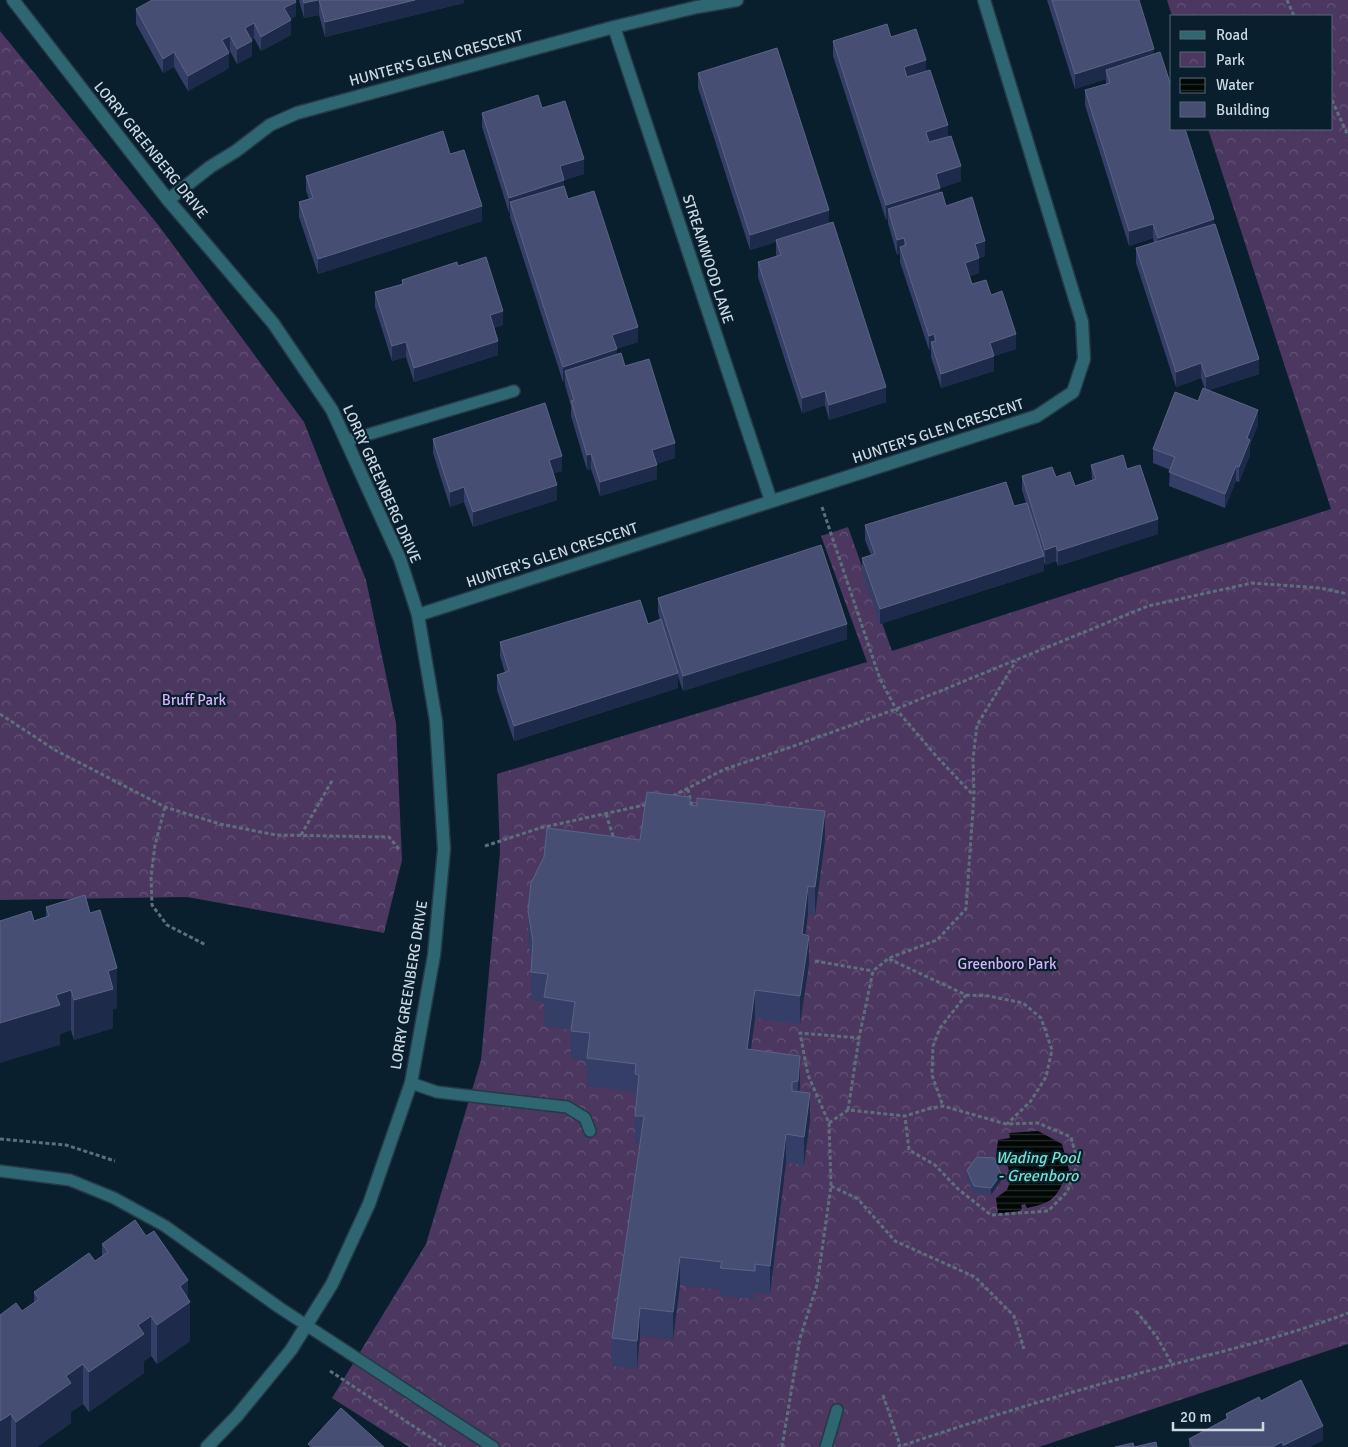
<svg xmlns="http://www.w3.org/2000/svg" width="1348" height="1447" font-family="Signika,sans-serif">
<style>
.park{fill:url(#park-crowns)}
.water{fill:url(#water-rules)}
.lines{fill:none;stroke-linecap:round;stroke-linejoin:round}
.service-casing{stroke:#253946;stroke-width:14}
.minor-casing{stroke:#253946;stroke-width:15}
.tertiary-casing{stroke:#253946;stroke-width:15}
.path{stroke:#5d6f7b;stroke-width:3;stroke-dasharray:4 2.5;stroke-linecap:butt}
.service{stroke:#2e6771;stroke-width:11}
.minor{stroke:#2e6771;stroke-width:12}
.tertiary{stroke:#2e6771;stroke-width:12}
.wall{fill:#353e66}
.shaded-wall{fill:#1d2a4a}
.building{fill:#464e74;stroke:#5b6485}
.labels{text-anchor:middle;stroke-width:4.5;stroke-linejoin:round;paint-order:stroke}
.street-label{font-size:15px;fill:#ccd9e3;stroke:#0a1f2d}
.park-label{font-size:15px;fill:#d6b3fc;stroke:#0a1f2d}
.water-label{font-size:16px;font-style:italic;fill:#75e2cb;stroke:#0a1f2d}
</style>
<defs>
<pattern id="park-crowns" width="20" height="18" patternUnits="userSpaceOnUse" patternTransform="scale(1.25)"><rect width="20" height="18" fill="#4b3760"/><path d="M2 6a3 3 0 1 1 6 0M12 15a3 3 0 1 1 6 0" fill="none" stroke="#645377"/></pattern>
<pattern id="water-rules" width="6" height="5" patternUnits="userSpaceOnUse" patternTransform="scale(1.25)"><rect width="6" height="5" fill="#000704"/><path d="M0 2.5h6" fill="none" stroke="#242b28"/></pattern>
</defs>
<rect width="100%" height="100%" fill="#0a1f2d"/>
<!-- park -->
<path class="park" d="M1167,0H1348V1344L1039,1447H409L332,1398L426,1244L481,1060L500,852L497,774L867,662L821,536L848,527L892,651L1331,509L1208,129H1332V16H1172Z
M0,31L159,226L304,422L366,580L396,723L402,860L384,933L187,897L0,900Z"/>
<!-- water -->
<path class="water" d="M1038,1131L1062,1144L1069,1170C1056,1196 1057,1202 1027,1208L1025,1204L1021,1205L1022,1209L1020,1211L998,1214L996,1198L1007,1190L1011,1179L1008,1167L1005,1162L996,1157L998,1140L1010,1138L1009,1133Z"/>
<g class="lines">
<defs>
<path id="service" d="M346,441L514,391
M411,1083L437,1092L567,1107L585,1118L590,1131
M0,1171L70,1180L114,1198L165,1226L280,1308L493,1447
M826,1447L837,1410"/>
<path id="minor" d="M614,27L771,501
M168,200L210,167L236,151L270,125L297,113L614,27L697,7L737,0
M418,615L1037,416L1073,392L1084,359L1082,322L984,0"/>
<path id="tertiary" d="M13,0L168,200L211,250L273,323L332,410L400,559L418,615L436,721L444,849L434,955L411,1083L369,1204L332,1284L291,1350L237,1416L207,1447"/>
</defs>
<!-- service casing -->
<use href="#service" class="service-casing"/>
<!-- minor casing -->
<use href="#minor" class="minor-casing"/>
<!-- tertiary casing -->
<use href="#tertiary" class="tertiary-casing"/>
<!-- path -->
<path class="path" d="M1287,0L1294,16
M1332,100L1348,136
M822,507L880,679L896,709L937,757L973,795
M0,714L55,750L165,807L220,824L276,835L389,837L399,849
M688,789L692,807
M673,796L725,769L791,747L896,709L1148,606L1252,583L1320,588L1348,594
M165,807L155,845L151,877L152,905L167,925L206,945
M606,814L614,839
M301,835L333,779
M485,846L540,828L649,804
M889,959L966,995L940,1028L933,1046L932,1075L943,1106
M815,961L873,971
M966,995L989,996L1023,1003L1041,1018L1052,1050L1046,1077L1030,1102L1007,1124
M848,1110L859,1038L873,971L889,958L937,940L966,909L974,795L973,759L977,725L1016,661
M829,1123L848,1110L905,1116L928,1109L943,1106L1006,1124L1038,1123L1071,1137L1078,1163L1067,1192L1048,1211L991,1215L958,1189L935,1165L909,1150L905,1116
M0,1139L66,1145L115,1161
M831,1186L858,1199L895,1241L975,1277L1014,1316L1024,1349
M1136,1311L1157,1337L1172,1364
M330,1371L445,1447
M883,1395L900,1445
M782,1447L800,1338L817,1285L831,1186L829,1123L808,1075L800,1033L859,1038
M898,1447L900,1445H904C987,1417 1070,1392 1155,1369C1219,1352 1285,1337 1348,1313"/>
<!-- service -->
<use href="#service" class="service"/>
<!-- minor -->
<use href="#minor" class="minor"/>
<!-- tertiary -->
<use href="#tertiary" class="tertiary"/>
</g>
<!-- wall -->
<path class="wall" d="M299,0H464V3L325,37L319,15L304,18Z
M1047,0H1139L1154,54L1214,224L1259,374L1209,390L1258,425L1250,445V455L1239,482L1236,481L1225,508L1169,486L1170,470L1153,463V449L1198,401L1205,389L1201,378L1176,387L1136,263V248L1154,243L1153,238L1129,246L1085,105V90L1106,84V79L1075,89Z
M136,9L296,16L290,19L291,35L261,51L254,38L252,40V56L237,64L230,51L228,52L229,68L188,91L174,67L163,73L136,24Z
M891,37L926,71L948,137L961,181L940,188V192L946,206L985,256L979,258V273L970,276L972,284L991,295L1016,349L994,356V371L941,388L931,357V350H929L900,262V254L897,255L888,223V219L886,220L833,56V41Z
M698,73L829,223L886,402L829,420L825,405L802,413L758,277V262L776,256V242L750,250L698,88Z
M542,108L584,174L564,180V189L568,199L638,342L616,349L617,355L625,366L675,458L656,464L657,479L600,496L591,469L587,470L571,416V406L565,385V381L563,382L510,217V212L509,213L482,127V113Z
M450,154L482,221L318,274L299,217V202L309,199L306,191V176Z
M458,266L503,325L494,328L498,355L414,382L406,357L392,361L375,307V292L402,284V280Z
M433,439L562,471L553,473L557,500L473,527L464,502L450,507L433,453Z
M1091,465L1127,469L1158,534L1058,566L1056,561L1045,565L1044,562V571L880,624L862,573V558L871,555L865,540V525L1014,506L1026,503L1022,490V476L1056,477L1075,486L1092,480Z
M658,598L847,639L683,691L678,676V688L514,741L497,690V675L505,673L500,656V642L648,624L660,620L658,612Z
M690,805L825,840L815,915L808,914L806,935L809,964L800,1024L755,1018L751,1050L800,1056V1092L810,1121L804,1165L786,1163L770,1294L755,1293V1299L720,1296V1290L680,1285L673,1340L640,1336L637,1369L612,1366V1338L640,1144H635V1116L636,1102H635V1092L587,1086V1061L571,1059V1030L544,1026V1002L531,1000L532,962L528,940V911L640,840Z
M46,907L117,1008L113,1009V1028L74,1040L71,1030L60,1034V1045L34,921L46,917Z
M967,1170L1001,1181L991,1195L974,1193L967,1178Z
M102,1244L188,1299L190,1341L157,1364L151,1356L144,1361V1373L89,1412L83,1404L71,1412V1423L37,1447H0L22,1311L34,1303V1292L95,1261L102,1257Z
M1261,1401L1323,1440L1310,1447H1189V1439L1226,1419V1414Z"/>
<!-- shaded-wall -->
<path class="shaded-wall" d="M319,0V15L304,18V3Z
M415,0H464V3L325,37V22Z
M296,2V16L284,23V8Z
M291,20V35L261,51V37Z
M254,23V38L245,43V28Z
M230,36V51L222,55V40Z
M252,41V56L237,64V49Z
M1154,49V64L1106,70V79L1075,89V74Z
M174,52V67L163,73V59Z
M229,53V68L188,91V76Z
M926,60V75L904,82V67Z
M948,125V140L926,147V132Z
M584,159V174L560,181V166Z
M961,166V181L936,189V174Z
M564,180V195L510,202V212L509,213V198Z
M940,188V203L888,209V219L886,220V205Z
M482,206V221L318,274V259Z
M829,210V225L750,250V235Z
M1214,219V234L1158,253V238Z
M1153,224V238L1129,246V231Z
M904,238V253L900,247V254L897,255V240Z
M985,241V256L975,259V244Z
M979,258V273L965,278V263Z
M503,311V325L490,330V315Z
M638,327V342L612,350V335Z
M934,334V349L931,342V350H929V336Z
M1016,334V349L994,356V371L941,388V374L990,343Z
M498,341V355L414,382V368Z
M406,342V357L392,361V346Z
M617,349V364L565,371V381L563,382V367Z
M1259,359V374L1206,391V377Z
M1201,363V378L1176,387V372Z
M886,387V402L829,420V405Z
M825,391V405L802,413V398Z
M1258,410V425L1250,445V455L1239,482V467L1247,438Z
M675,443V458L652,465V450Z
M591,454V469L587,470V455Z
M562,456V471L549,475V460Z
M657,465V479L600,496V482Z
M1236,466V481L1225,508V494Z
M557,485V500L473,527V512Z
M464,487V502L450,507V492Z
M1158,519V534L1058,566V551Z
M1056,546V561L1045,565V550Z
M1044,556V571L880,624V609Z
M847,624V639L683,691V676Z
M678,673V688L514,741V726Z
M825,811V840L815,915V887Z
M808,886V914L802,962V934Z
M809,936V964L800,1024V996Z
M117,968V1008L113,1009V1028L74,1040V1000L108,971Z
M71,990V1030L60,1034V1045L0,1063V1023L56,995Z
M755,990V1018L747,1078V1049Z
M800,1056V1084L798,1110V1081Z
M810,1093V1121L804,1165V1137Z
M786,1134V1163L770,1294V1266Z
M1001,1174V1181L991,1195V1188Z
M680,1257V1285L673,1340V1312Z
M188,1280V1303L190,1302V1341L157,1364V1325L180,1286Z
M640,1308V1336L637,1369V1341Z
M151,1316V1356L144,1361V1373L89,1412V1372L138,1325Z
M83,1364V1404L71,1412V1423L37,1447H16V1422L66,1376Z
M11,1414V1447H0V1421Z
M1323,1426V1440L1310,1447H1284V1445Z
M1282,1442V1447H1272Z"/>
<!-- building -->
<path class="building" d="M152,0H295L296,2L284,8L291,20L261,37L254,23L245,28L252,41L237,49L230,36L222,40L229,53L188,76L174,52L163,59L136,9Z
M303,0H318L304,3Z
M319,0H415L325,22Z
M1052,0H1139L1154,49L1075,74Z
M887,24L891,37L916,29L926,60L904,67L907,77L930,70L948,125L926,132L929,142L951,136L961,166L936,174L940,188L886,205L833,41Z
M777,48L829,210L750,235L698,73Z
M1160,52L1172,89V129H1185L1214,219L1158,238L1153,224L1129,231L1085,90L1110,83L1106,70Z
M538,95L542,108L565,101L584,159L560,166L564,180L509,198L482,113Z
M443,131L450,154L464,150L482,206L318,259L299,202L313,198L306,176Z
M564,186L568,199L594,191L638,327L612,335L617,349L563,367L510,202Z
M942,192L946,206L972,197L985,241L975,244L979,258L965,263L972,284L986,280L991,295L1002,291L1016,334L990,343L994,356L941,374L931,342L936,341L934,334L929,336L900,247L906,245L904,238L897,240L888,209Z
M833,222L886,387L829,405L825,391L802,398L758,262L781,255L776,240Z
M1215,224L1259,359L1206,377L1201,363L1176,372L1136,248Z
M486,257L503,311L490,315L498,341L414,368L406,342L392,346L375,292L403,284L402,280L457,262L458,266Z
M621,353L625,366L649,359L675,443L652,450L657,465L600,482L591,454L587,455L571,401L574,400L565,371Z
M1203,388L1258,410L1247,438L1250,440L1239,467L1236,466L1225,494L1169,472L1175,457L1153,449L1175,392L1198,401Z
M545,403L562,456L549,460L557,485L473,512L464,487L450,492L433,439Z
M1123,455L1127,469L1140,465L1158,519L1058,551L1056,546L1045,550L1022,476L1052,467L1056,477L1070,472L1075,486L1096,479L1091,465Z
M1006,482L1014,506L1027,503L1044,556L880,609L862,558L875,554L865,525Z
M821,545L847,624L683,676L658,598Z
M640,600L648,624L661,619L678,673L514,726L497,675L509,671L500,642Z
M647,792L690,797V805L697,806V798L825,811L815,887L808,886L802,934L809,936L800,996L755,990L747,1049L800,1056L798,1081L792,1082V1091L810,1093L804,1137L786,1134L770,1266L755,1264V1271L720,1268L722,1262L680,1257L673,1312L640,1308L637,1341L612,1338L644,1116H635L639,1075L635,1074L636,1064L587,1058L590,1033L571,1031L575,1002L544,997L548,974L531,972L533,941L528,911L531,883L544,857L547,828L640,840Z
M85,895L90,913L100,910L117,968L108,971L113,989L74,1000L71,990L56,995L60,1005L0,1023V921L31,911L34,921L49,916L46,907Z
M977,1157L994,1158L1001,1174L991,1188L974,1186L967,1170Z
M135,1220L146,1236L154,1231L188,1280L180,1286L190,1302L157,1325L151,1316L138,1325L144,1334L89,1372L83,1364L66,1376L71,1383L16,1422L11,1414L0,1421V1315L16,1303L22,1311L39,1299L34,1292L89,1253L95,1261L108,1252L102,1244Z
M1301,1380L1323,1426L1284,1445L1282,1442L1272,1447H1193L1189,1439L1228,1418L1226,1414L1259,1397L1261,1401Z
M341,1408L384,1447H312L308,1444Z
M1156,1442L1157,1447H1134Z
M1133,1443L1134,1447H1115Z"/>
<g class="labels">
<!-- street labels -->
<g class="street-label">
<text transform="translate(436 58) rotate(-15)" y="5">HUNTER'S GLEN CRESCENT</text>
<text transform="translate(151 150) rotate(51)" y="5">LORRY GREENBERG DRIVE</text>
<text transform="translate(708 259) rotate(72)" y="5">STREAMWOOD LANE</text>
<text transform="translate(938 431) rotate(-18)" y="5">HUNTER'S GLEN CRESCENT</text>
<text transform="translate(382 484) rotate(66)" y="5">LORRY GREENBERG DRIVE</text>
<text transform="translate(552 555) rotate(-18)" y="5">HUNTER'S GLEN CRESCENT</text>
<text transform="translate(409 985) rotate(-81)" y="5">LORRY GREENBERG DRIVE</text>
</g>
<!-- park labels -->
<g class="park-label">
<text x="194" y="705">Bruff Park</text>
<text x="1007" y="969">Greenboro Park</text>
</g>
<!-- water labels -->
<g class="water-label">
<text x="1038" y="1163">Wading Pool<tspan x="1038" dy="18">- Greenboro</tspan></text>
</g>
</g>
<!-- legend -->
<rect x="1170" y="15" width="162" height="115" fill="#0a1f2d" stroke="#586976"/>
<rect x="1180" y="31" width="25" height="8" fill="#2e6771" stroke="#586976"/>
<text x="1216" y="40" font-size="15" fill="#ccd9e3">Road</text>
<rect x="1180" y="52" width="25" height="15" fill="url(#park-crowns)" stroke="#586976"/>
<text x="1216" y="65" font-size="15" fill="#ccd9e3">Park</text>
<rect x="1180" y="78" width="25" height="15" fill="url(#water-rules)" stroke="#586976"/>
<text x="1216" y="90" font-size="15" fill="#ccd9e3">Water</text>
<rect x="1180" y="102" width="25" height="15" fill="#464e74" stroke="#586976"/>
<text x="1216" y="115" font-size="15" fill="#ccd9e3">Building</text>
<!-- scale -->
<path d="M1173 1422v8h90v-8" fill="none" stroke="#ccd9e3" stroke-width="2.5"/>
<text x="1180" y="1422" font-size="15" fill="#ccd9e3" stroke="#0a1f2d" stroke-width="4" paint-order="stroke">20 m</text>
</svg>
